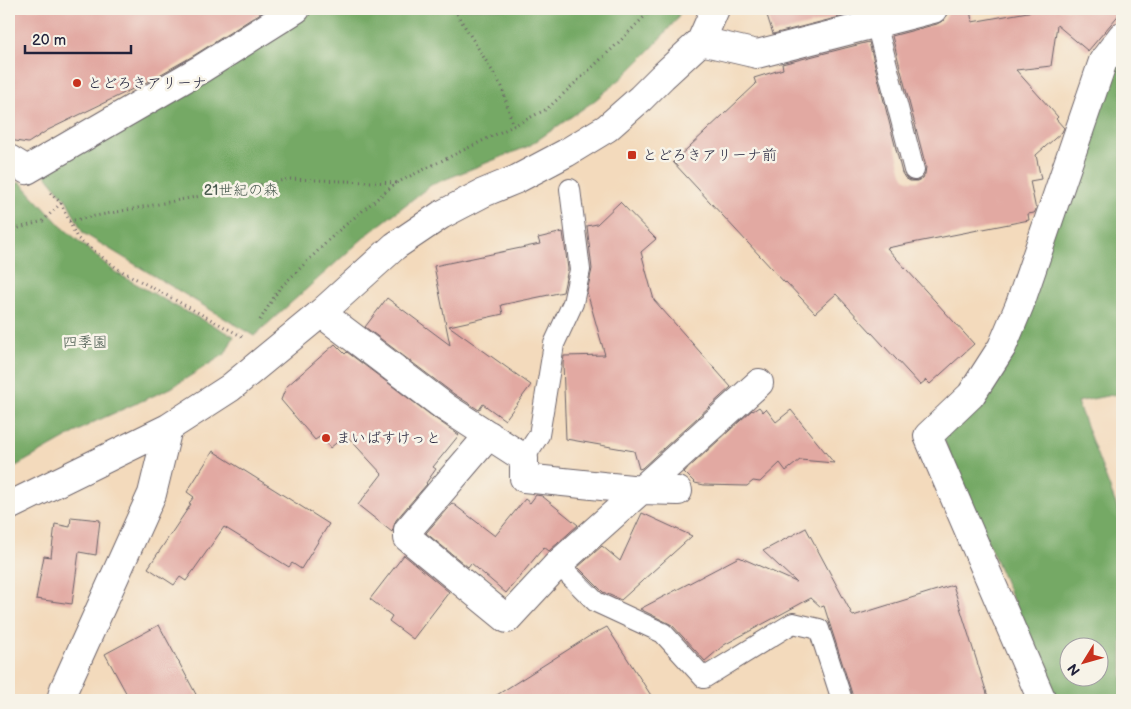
<svg xmlns="http://www.w3.org/2000/svg" width="1131" height="709" font-family="'Balsamiq Sans','Klee One',sans-serif">
<style>
.forest{fill:#74a965;stroke:#4b6650;fill-rule:evenodd}
.building{fill:#e2a9a2}
.lines{fill:none;stroke-linecap:round;stroke-linejoin:round}
.service-casing{stroke:#6b6268;stroke-width:22}
.pedestrian-casing{stroke:#6b6268;stroke-width:30}
.minor-casing{stroke:#6b6268;stroke-width:30}
.tertiary-casing{stroke:#6b6268;stroke-width:30}
.path{stroke:#6b6268;stroke-width:3;stroke-dasharray:1 4;stroke-linecap:butt}
.service{stroke:#fff;stroke-width:20}
.pedestrian{stroke:#fff;stroke-width:28}
.minor{stroke:#fff;stroke-width:28}
.tertiary{stroke:#fff;stroke-width:28}
.poi-dot{fill:#c8321e;stroke:#f7f3e8;stroke-width:2}
.labels{text-anchor:middle;stroke-width:5;stroke-linejoin:round;paint-order:stroke}
.poi-label{font-size:15px;fill:#22223b;stroke:#f7f3e8;text-anchor:start}
.park-label{font-size:15px;fill:#495a4f;stroke:#f7f3e8}
</style>
<rect width="100%" height="100%" fill="#f7f3e8"/>
<filter id="ink" filterUnits="userSpaceOnUse"><feTurbulence type="fractalNoise" baseFrequency=".02" numOctaves="2"/><feDisplacementMap in="SourceGraphic" scale="10" xChannelSelector="R" yChannelSelector="G"/><feConvolveMatrix kernelMatrix="1 2 1 2 8 2 1 2 1" color-interpolation-filters="sRGB"/></filter>
<filter id="wash" filterUnits="userSpaceOnUse"><feTurbulence type="fractalNoise" baseFrequency=".0096" numOctaves="4" result="noise"/><feDisplacementMap in="SourceGraphic" scale="20" xChannelSelector="R" yChannelSelector="G"/><feGaussianBlur stdDeviation="1.12" result="paint"/><feColorMatrix in="noise" values="0 0 0 0 0 0 0 0 0 0 0 0 0 0 0 0 0 1.4 0 .05"/><feComposite in="paint" operator="in"/></filter>
<g filter="url(#wash)">
<rect width="100%" height="100%" fill="#f3dabc"/>
<!-- forest -->
<path class="forest" d="M309,9H682L676,20L652,48L623,77L594,101L529,146L431,185L368,234L254,336L83,233L67,201L44,173Z
M1122,54V393L1077,402L1122,520V700H1056L942,436L986,393L1113,66ZM1068,646H1098V676H1068Z
M20,182L61,226L115,272L179,308L234,336L225,354L171,388L94,422L9,470V188Z"/>
<g id="blocks">
<!-- building -->
<path class="building" d="M9,9H267L193,56L147,82L48,130L28,143L9,140Z
M765,9H871L773,34Z
M948,9H970L972,22L1039,10L1037,9H1122V11L1088,51L1057,25L1051,66L1016,70L1058,117L1056,119L1064,128L1062,132L1036,155L1041,179L1030,181L1036,210L1034,213L1028,214L1029,220L887,248L974,344L930,384L926,380L920,385L836,294L815,313L786,282L785,283L673,162L756,84L754,78L783,69L782,64L869,42L902,173L905,178L910,181H917L923,178L925,174L926,167L892,36L937,24L944,20L948,14Z
M620,202L656,239L641,252L654,300L731,387L642,468L639,469L634,451L566,439L563,363L564,356L605,355L587,292L592,269L587,226L597,224Z
M563,232L568,269L563,292L501,305L503,314L449,326L531,385L505,420L483,404L479,410L454,394L365,327L387,298L450,345L434,266L540,244L538,238Z
M335,344L345,354L347,352L436,419L459,435L433,467L436,469L426,483L427,484L396,520L392,532L358,505L382,474L346,435L330,448L321,436L315,440L281,400L286,387Z
M759,407L763,412L766,409L776,422L791,410L834,463L800,460L786,471L780,463L760,482L753,481L747,486L704,485L695,483L684,472L752,410L753,411Z
M213,451L329,524L301,569L292,563L289,567L224,527L186,581L180,577L174,585L148,568L191,504L189,503L194,497L187,492Z
M536,495L542,496L578,525L549,551L544,547L506,593L471,563L468,567L426,533L452,503L495,536L525,499L530,503Z
M642,513L692,536L621,600L603,592L578,567L602,546L620,561Z
M71,517L100,520L96,555L79,552L72,604L36,599L44,556L51,557L55,524L70,527Z
M806,528L853,616L953,585L989,700H854L824,606L821,607L811,598L724,645L705,661L672,625L640,609L739,557L796,582L763,551Z
M404,555L449,592L413,639L389,621L392,616L370,599Z
M159,625L199,700H130L105,654Z
M607,627L654,700H489L588,637Z"/>
</g>
</g>
<g filter="url(#ink)">
<use href="#blocks" fill-opacity="0" stroke="#6b6268" stroke-width="1"/>
<g class="lines">
<defs>
<path id="service" d="M876,23L914,170
M524,458L539,435L554,344L573,303L580,270L570,189
M558,564L596,602L663,633L704,678L793,623L819,629L842,700"/>
<path id="pedestrian" d="M9,159L27,170L201,69L296,9"/>
<path id="minor" d="M701,41L757,54L933,9
M321,313L445,407L524,458V478L641,490L558,564L507,619L408,538V530L489,435
M678,491L641,490L759,383
M1042,700L928,436L971,395L1002,347L1020,304L1103,61L1122,36"/>
<path id="tertiary" d="M9,506L168,428L230,388L321,313L395,246L441,215L483,193L517,179L566,153L607,128L641,98L662,77L701,41L715,9
M61,700L64,689L152,494L168,428"/>
</defs>
<!-- service casing -->
<use href="#service" class="service-casing"/>
<!-- pedestrian casing -->
<use href="#pedestrian" class="pedestrian-casing"/>
<!-- minor casing -->
<use href="#minor" class="minor-casing"/>
<!-- tertiary casing -->
<use href="#tertiary" class="tertiary-casing"/>
<!-- path -->
<path class="path" d="M513,126L547,109L613,48L652,9
M50,193L61,203L77,238L118,269L243,337
M69,221L290,179L396,183
M9,231L43,221L61,203
M260,320L279,289L337,232L396,183L513,126L502,87L454,9"/>
<!-- service -->
<use href="#service" class="service"/>
<!-- pedestrian -->
<use href="#pedestrian" class="pedestrian"/>
<!-- minor -->
<use href="#minor" class="minor"/>
<!-- tertiary -->
<use href="#tertiary" class="tertiary"/>
</g>
</g>
<!-- markers -->
<g class="poi-dot">
<circle cx="77" cy="83" r="5"/>
<rect x="627" y="150" width="10" height="10" rx="2.5"/>
<circle cx="326" cy="438" r="5"/>
</g>
<g class="labels">
<!-- poi labels -->
<g class="poi-label">
<text x="87" y="88">とどろきアリーナ</text>
<text x="642" y="160">とどろきアリーナ前</text>
<text x="336" y="443">まいばすけっと</text>
</g>
<!-- park labels -->
<g class="park-label">
<text x="241" y="195">21世紀の森</text>
<text x="85" y="347">四季園</text>
</g>
</g>
<!-- margin -->
<rect width="1131" height="709" fill="none" stroke="#f7f3e8" stroke-width="30"/>
<!-- north arrow -->
<g transform="translate(1084 662) rotate(233)"><circle r="24" fill="#f7f3e8" stroke="#a29fa3"/>
<path d="M0-4L9 19L0 12L-9 19Z" fill="#c8321e"/>
<text y="-8" font-size="14" font-weight="bold" text-anchor="middle" fill="#22223b">N</text>
</g>
<!-- scale -->
<path d="M25 45v8h106v-8" fill="none" stroke="#22223b" stroke-width="2.5"/>
<text x="32" y="45" font-size="15" fill="#22223b" stroke="#f7f3e8" stroke-width="4" paint-order="stroke">20 m</text>
</svg>
